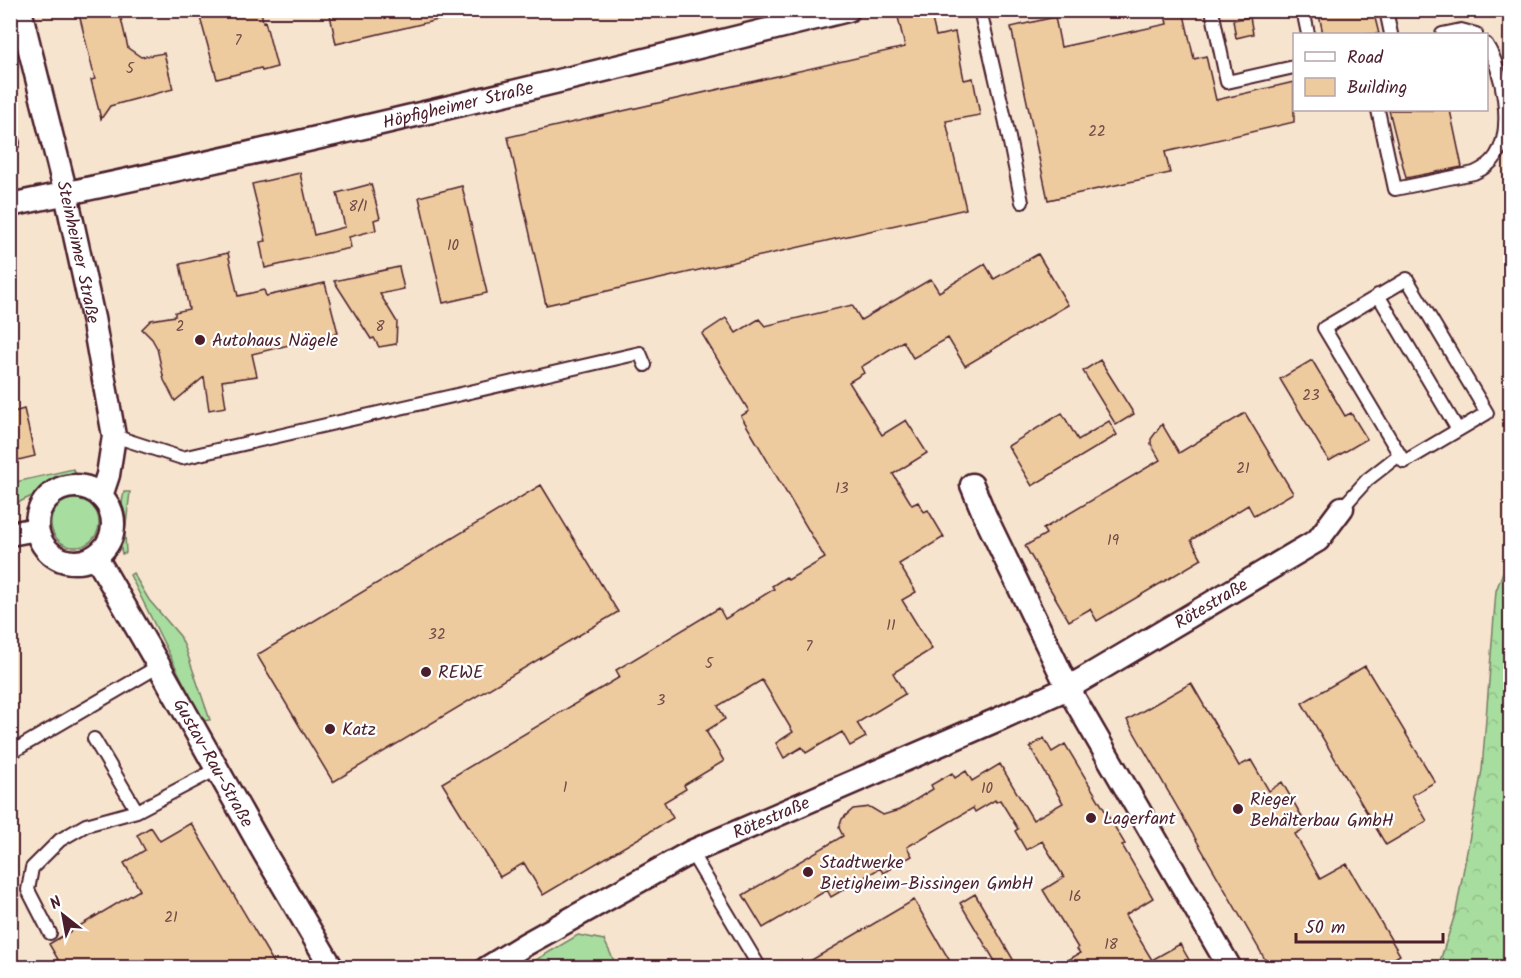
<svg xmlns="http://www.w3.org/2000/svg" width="1521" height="978" font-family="Kalam,sans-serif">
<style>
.built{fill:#f6e4ce;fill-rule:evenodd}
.grass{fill:#a7dd9f;stroke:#787e65;stroke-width:1.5}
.forest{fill:url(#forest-crowns);stroke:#787e65;stroke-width:1.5}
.building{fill:#eeca9f;stroke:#4a1f2b;stroke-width:1.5}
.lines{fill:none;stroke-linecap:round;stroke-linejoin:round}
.service-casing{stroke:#4a1f2b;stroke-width:16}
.minor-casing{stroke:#4a1f2b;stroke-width:27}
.service{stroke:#fff;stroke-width:12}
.minor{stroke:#fff;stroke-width:22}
.poi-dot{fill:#4a1f2b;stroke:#fff;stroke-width:2}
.labels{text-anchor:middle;stroke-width:4.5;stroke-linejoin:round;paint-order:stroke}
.number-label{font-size:15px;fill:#734a48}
.street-label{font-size:18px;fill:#4a1f2b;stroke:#fff}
.poi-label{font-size:18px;fill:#4a1f2b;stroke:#fff;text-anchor:start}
</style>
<defs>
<pattern id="forest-crowns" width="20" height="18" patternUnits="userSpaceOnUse" patternTransform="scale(1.5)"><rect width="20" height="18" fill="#a7dd9f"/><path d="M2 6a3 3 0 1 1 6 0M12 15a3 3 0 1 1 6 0" fill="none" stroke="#91bd89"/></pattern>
</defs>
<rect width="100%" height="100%" fill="#faefe2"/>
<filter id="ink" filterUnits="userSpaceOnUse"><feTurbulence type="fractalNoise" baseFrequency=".0167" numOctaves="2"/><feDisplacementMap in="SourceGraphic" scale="12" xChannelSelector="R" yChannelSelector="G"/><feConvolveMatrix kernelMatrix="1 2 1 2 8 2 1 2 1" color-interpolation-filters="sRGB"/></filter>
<g filter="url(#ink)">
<!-- built -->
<path class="built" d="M10,11H1510V553L1496,591L1482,770L1456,911L1438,967H11ZM1294,34H1486V110H1294Z"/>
<!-- grass -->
<path class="grass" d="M73,469L75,472L54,479L34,495L11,506V483Z
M124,492H130L125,533L126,553L122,554C119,543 121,534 122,523C123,510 120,507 124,492Z
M51 523a24 24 0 1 1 48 0a24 24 0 1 1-48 0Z
M133,573L149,600L180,636L186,650L210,720L203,721L201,718L130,575Z
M578,935L604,940L614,961L604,967H524Z"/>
<!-- forest -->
<path class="forest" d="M1510,553V967H1438L1456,911L1482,770L1496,591Z"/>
<!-- building -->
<path class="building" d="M78,10H119L128,48L141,57L164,53L173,89L110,106L101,119L91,80L95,79Z
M198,10H261L263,22L265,21L277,67L262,71L261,68L217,79Z
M329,10H450L451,17L336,44Z
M930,10L936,36L955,32L964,80L973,78L980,115L946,121L966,209L546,305L508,137L905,47L898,17Z
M1164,10H1183L1194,59L1206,56L1216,100L1294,82V122L1165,152L1170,173L1048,200L1011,27L1055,17L1061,47L1167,24Z
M1318,10H1373L1379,34H1323Z
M1250,17L1253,34L1236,38L1233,20Z
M1389,110H1450L1462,167L1406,178Z
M300,173L314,235L345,227L337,193L371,184L380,218L374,220L376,230L349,237L351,248L318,255V254V256L265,268L260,242L266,241L252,184Z
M462,186L487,293L443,303L419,197Z
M228,253L238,296L264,290L266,296L325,283L338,333L252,354L257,376L222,381L226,407L209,410L204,377L175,401L164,380L157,348L152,339L142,329L151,320L175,316V312L189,309L180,264Z
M1038,254L1068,305L965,366L948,338L913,358L903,341L861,367L864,373L849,382L882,435L906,420L927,453L893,474L912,505L918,502L924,512L928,510L944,537L899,564L916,592L902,600L932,649L893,673L905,694L857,723L866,737L850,746L842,732L806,753L802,747L784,758L776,743L793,732L762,680L718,706L725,719L706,731L724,761L684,785L686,789L664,802L673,818L543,895L524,863L500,877L442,783L620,677L616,670L719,608L725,619L774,589L772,586L786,577L788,580L825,558L741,416L749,411L702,334L726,318L736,333L759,319L765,326L852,305L861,320L931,279L939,292L985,264L994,279Z
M399,267L404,289L380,294L397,322L396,344L379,347L374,338L371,339L334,281Z
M1100,360L1134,414L1116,425L1083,371Z
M1312,360L1345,416L1351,413L1367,439L1329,461L1280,379Z
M24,409L35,456L10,462V413Z
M1062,413L1078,440L1109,421L1117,435L1032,486L1008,446Z
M1245,413L1293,493L1254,516L1248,505L1191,540L1202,559L1097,621L1090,609L1069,621L1025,546L1046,534L1043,529L1160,460L1151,444V439L1162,424L1179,453Z
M541,485L618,612L333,782L257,655Z
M1365,666L1435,782L1412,795L1427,821L1386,845L1302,703Z
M1191,683L1239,766L1251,760L1269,791L1282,782L1308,827L1295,834L1320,879L1347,864L1400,955L1378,968H1270L1127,720Z
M1044,738L1052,752L1065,744L1125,844L1122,845L1153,898L1125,915L1152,960L1180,944L1193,967L1055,968L1080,953L1077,949L1078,948L1043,890L1064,877L1042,841L1026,850L1015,831L1018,829L1000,800L996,802L995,800L975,812L973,808L907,847L912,856L883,873L880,868L831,897L827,890L763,928L743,895L843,836L839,828L842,819L853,809L870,807L883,815L899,810L933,789L931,785L952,773L955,778L966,771L972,781L1000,764L1033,820L1063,803L1030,747Z
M191,823L277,968H63L49,944L140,890L124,863L145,850L137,835L151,827L160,841Z
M975,894L1018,968H999L960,903Z
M914,900L954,968H798Z"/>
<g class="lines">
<defs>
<path id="service" d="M980,10L1006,123L1022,202
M1212,10L1227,82L1294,67
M1303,10L1308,34
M1386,10L1391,34
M1442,34L1461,30L1476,34
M1378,110L1395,189L1474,173C1483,169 1491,164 1496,156C1514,129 1503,70 1486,44
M10,132L13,143L10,148
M1407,279L1487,413L1404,462L1324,328Z
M1378,295L1458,430
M114,436L182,458L640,353L645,365
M1342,508L1367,480L1399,455
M94,739L137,811L217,769
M10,753L159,666
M691,852L760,968
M50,933L28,890L32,868L60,840L86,825L137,811"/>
<g id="minor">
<path id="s1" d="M20,10L66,194L93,318L114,436L108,475L101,496"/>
<path id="s2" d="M10,205C291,147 570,79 848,10"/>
<path d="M972,485L985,516L1068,688L1230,968"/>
<circle cx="75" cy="524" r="38"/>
<path d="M10,534L37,529"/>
<path id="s3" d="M96,557L159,666L265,854L332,968"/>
<path id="s4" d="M487,968L526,944L691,852L999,719L1068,688L1318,540L1342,508"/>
</g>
</defs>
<!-- service casing -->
<use href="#service" class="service-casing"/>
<!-- minor casing -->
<use href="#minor" class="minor-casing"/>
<!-- service -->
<use href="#service" class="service"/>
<!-- minor -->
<use href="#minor" class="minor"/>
</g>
</g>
<!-- markers -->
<g class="poi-dot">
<circle cx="200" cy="340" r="6"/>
<circle cx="426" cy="672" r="6"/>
<circle cx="330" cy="729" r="6"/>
<circle cx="1238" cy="809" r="6"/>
<circle cx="1091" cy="818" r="6"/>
<circle cx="808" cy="872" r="6"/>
</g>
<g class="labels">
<!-- number labels -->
<g class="number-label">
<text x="238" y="45">7</text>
<text x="130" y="73">5</text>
<text x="1097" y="136">22</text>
<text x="358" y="211">8/1</text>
<text x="453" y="250">10</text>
<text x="180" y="331">2</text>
<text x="380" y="331">8</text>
<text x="1311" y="400">23</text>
<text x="1243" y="473">21</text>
<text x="842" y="493">13</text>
<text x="1113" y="545">19</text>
<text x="891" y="630">11</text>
<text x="437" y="639">32</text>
<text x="809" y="651">7</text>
<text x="709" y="668">5</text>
<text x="661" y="705">3</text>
<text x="565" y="792">1</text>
<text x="987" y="793">10</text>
<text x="1075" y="901">16</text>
<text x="171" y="922">21</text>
<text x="1111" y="949">18</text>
</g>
<!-- street labels -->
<g class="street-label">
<text dy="6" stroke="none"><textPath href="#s2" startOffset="459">Höpfigheimer Straße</textPath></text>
<text dy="6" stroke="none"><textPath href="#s1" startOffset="249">Steinheimer Straße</textPath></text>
<text dy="6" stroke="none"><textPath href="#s4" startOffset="812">Rötestraße</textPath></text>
<text dy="6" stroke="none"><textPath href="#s3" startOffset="237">Gustav-Rau-Straße</textPath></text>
<text dy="6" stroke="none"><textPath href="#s4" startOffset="322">Rötestraße</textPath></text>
</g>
<!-- poi labels -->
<g class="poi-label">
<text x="212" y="346">Autohaus Nägele</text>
<text x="438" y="678">REWE</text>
<text x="342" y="735">Katz</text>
<text x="1250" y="805">Rieger<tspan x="1250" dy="21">Behälterbau GmbH</tspan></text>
<text x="1103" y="824">Lagerfant</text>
<text x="820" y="868">Stadtwerke<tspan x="820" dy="21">Bietigheim-Bissingen GmbH</tspan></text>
</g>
</g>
<!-- margin -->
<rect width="1521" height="978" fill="none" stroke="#fff" stroke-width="36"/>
<rect x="18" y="18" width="1485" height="942" fill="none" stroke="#4a1f2b" stroke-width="2" filter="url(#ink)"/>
<!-- legend -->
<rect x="1293" y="33" width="195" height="78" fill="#ffffff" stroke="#b7a5aa" stroke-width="1.5"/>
<rect x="1305" y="52" width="30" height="9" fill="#ffffff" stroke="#b7a5aa" stroke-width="1.5"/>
<text x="1347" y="63" font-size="18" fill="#4a1f2b">Road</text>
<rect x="1305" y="78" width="30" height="18" fill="#eeca9f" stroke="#b7a5aa" stroke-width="1.5"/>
<text x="1347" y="93" font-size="18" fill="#4a1f2b">Building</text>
<!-- north arrow -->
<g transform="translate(63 915) rotate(329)" stroke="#ffffff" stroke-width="4.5" paint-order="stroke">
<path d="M0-4.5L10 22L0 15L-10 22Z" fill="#4a1f2b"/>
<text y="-9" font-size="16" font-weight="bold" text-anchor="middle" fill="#4a1f2b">N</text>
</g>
<!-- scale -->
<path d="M1296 933v9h147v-9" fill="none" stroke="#4a1f2b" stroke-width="3"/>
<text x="1305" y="933" font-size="18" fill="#4a1f2b" stroke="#ffffff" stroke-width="4.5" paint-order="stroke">50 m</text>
</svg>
